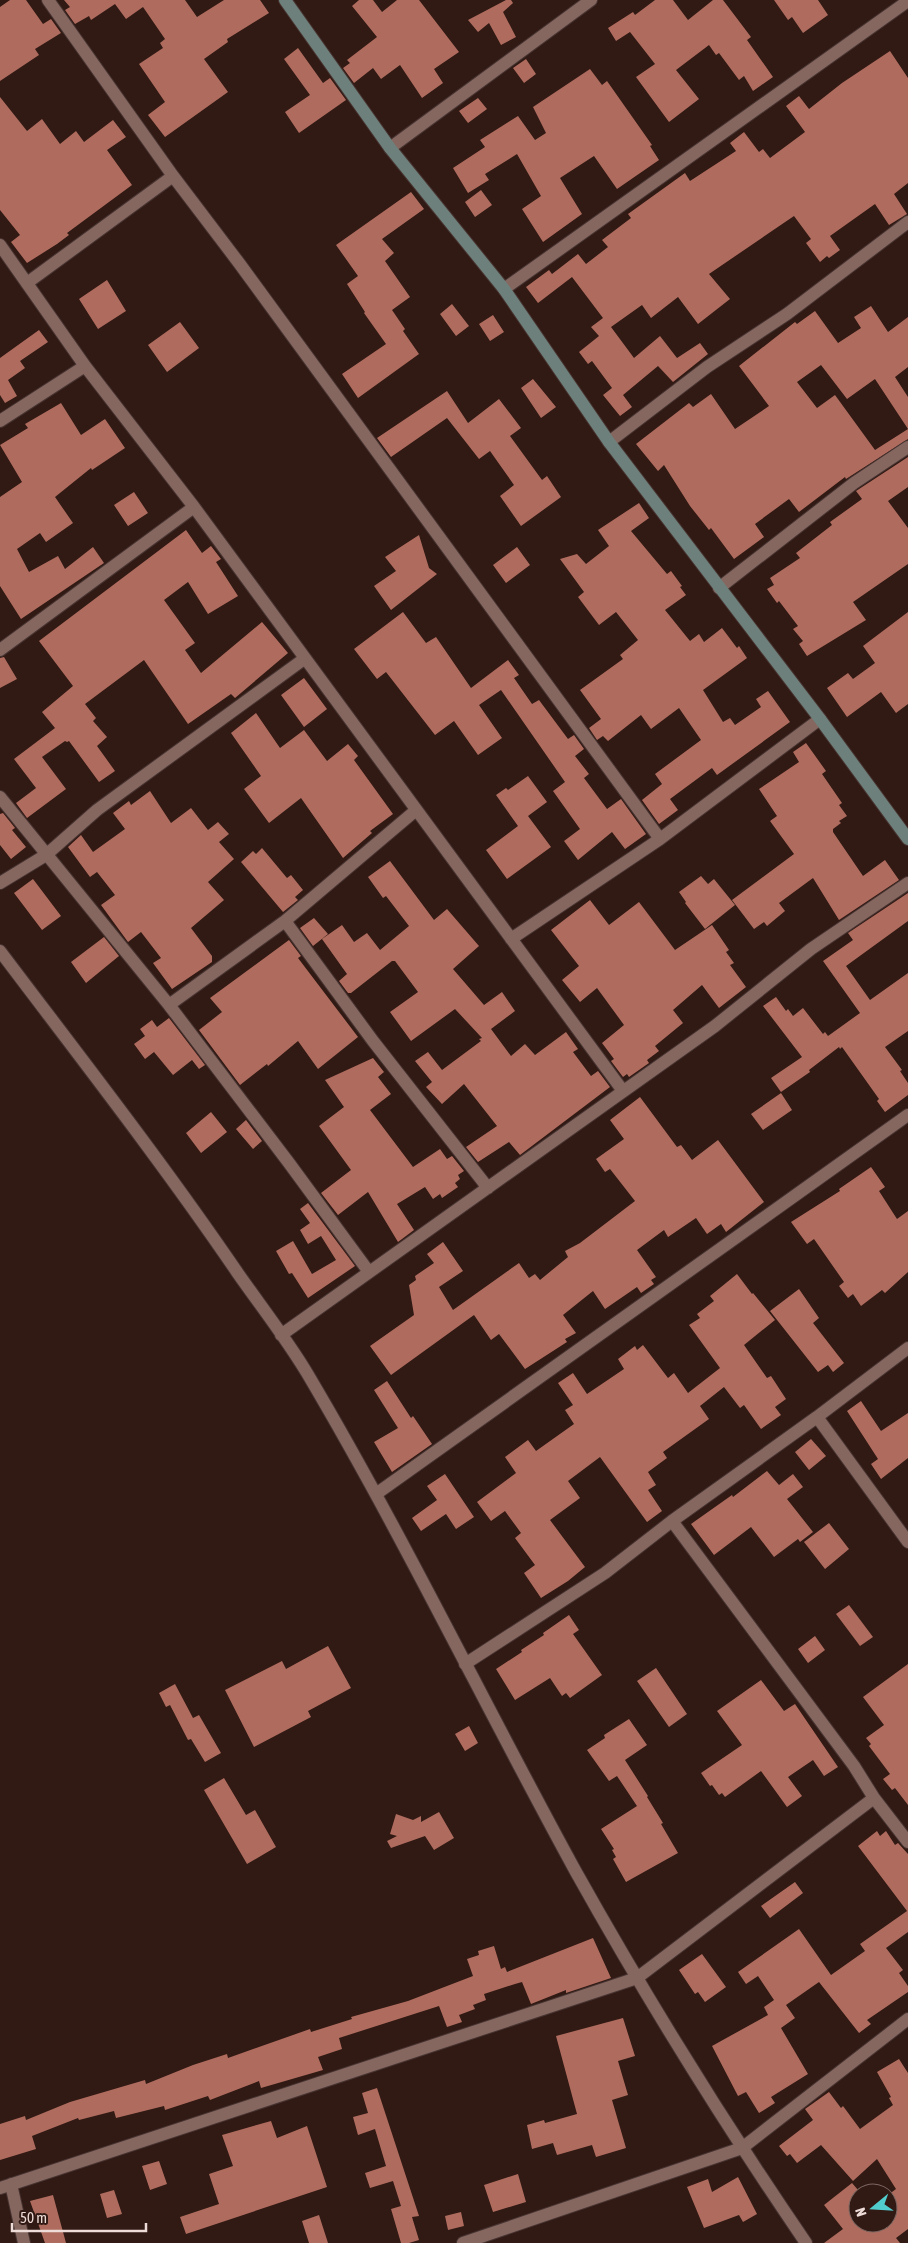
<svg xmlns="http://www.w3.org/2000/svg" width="908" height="2243" font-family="'Asap Condensed',sans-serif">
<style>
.building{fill:#af6c5e;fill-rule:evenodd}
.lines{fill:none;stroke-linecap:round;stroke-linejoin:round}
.street-casing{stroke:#473431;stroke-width:14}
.secondary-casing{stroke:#473431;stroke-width:14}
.street{stroke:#856760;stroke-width:12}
.secondary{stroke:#6e807c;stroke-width:12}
</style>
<rect width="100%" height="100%" fill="#311914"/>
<!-- building -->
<path class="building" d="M10,0H26L43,24L51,19L61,33L35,49L39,55L0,81V7Z
M64,0H185L197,17L224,0H260L269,13L227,39L228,42L204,59L228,92L165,137L148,115L165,102L139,64L163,48L160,43L165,39L143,7L126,19L115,4L91,20L89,16L75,24L65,10L70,7Z
M359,0H373L382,12L397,0H419L459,52L434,69L443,83L422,98L400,65L381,79L373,68L354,83L343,68L350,63L347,60L377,37L352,6Z
M506,0H511L513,3L503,12L516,37L501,45L489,23L478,32L468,20Z
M655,0H673L688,20L713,0H723L751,37L747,40L773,77L753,91L744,76L739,80L719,53L716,55L709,45L676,70L699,99L669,122L636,77L655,64L630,32L616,41L608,28L633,12L635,15Z
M774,0H818L828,15L803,33L792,17L788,20Z
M298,48L323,83L330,78L346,100L299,133L285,112L310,95L284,59Z
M890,51L908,78V183L894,194L907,214L889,225L875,204L830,236L840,250L829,258L827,256L820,262L806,243L811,239L794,216L709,274L730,299L698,324L678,297L651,318L642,305L611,327L634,358L660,336L677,358L700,343L708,354L673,382L658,366L623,395L632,407L620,416L603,395L612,388L592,361L588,364L579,352L599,336L591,327L603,318L572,277L538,303L526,287L549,270L552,274L578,254L586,264L608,247L602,240L631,218L628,214L685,173L690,181L736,151L730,143L744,132L759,152L763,149L770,158L805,132L786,106L799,96L809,109L842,83Z
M526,59L536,74L524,83L513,68Z
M590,69L602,85L607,81L652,145L650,146L659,160L617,189L594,156L560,178L582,214L543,242L522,209L541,196L517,154L485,174L489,180L468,193L453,168L485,147L480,140L518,116L535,140L546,133L533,107Z
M0,97L27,131L42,119L60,144L76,131L84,142L113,120L126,137L107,150L132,185L67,233L69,235L57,244L27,263L11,242L20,235L0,210Z
M478,98L487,109L468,123L459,111Z
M481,190L492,205L475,217L465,202Z
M411,192L424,209L382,239L394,253L385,261L410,297L392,310L405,329L403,331L419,354L358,398L342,374L386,344L364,313L365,312L347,284L358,276L336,245Z
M107,280L126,311L98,329L79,299Z
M452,304L469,326L456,336L440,314Z
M871,306L888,332L908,317V367L895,377L908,397V439L846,479L845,477L799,512L789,499L755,524L764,537L734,559L711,528L709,530L690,506L664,465L658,471L636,444L689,403L693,407L711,394L735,429L769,406L739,366L795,322L797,324L815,311L838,343L861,328L854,317ZM821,365L847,399L875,379L908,429L875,450L835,395L817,408L797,382Z
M493,315L504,332L490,341L479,324Z
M180,322L199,348L167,372L148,345Z
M39,330L48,342L20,361L25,368L8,380L17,396L5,403L0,395V358Z
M533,379L556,407L541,418L521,388Z
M447,391L468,423L499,399L521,428L510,436L542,480L547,476L561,497L521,526L500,496L514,485L490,451L479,459L447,418L391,457L377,438Z
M61,403L81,435L105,419L125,448L92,470L91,468L55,497L73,523L46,542L40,533L17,549L29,572L58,556L65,569L93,547L104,563L21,619L0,586V497L22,482L0,445L28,428L25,424Z
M908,457V487L888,501L908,528V564L853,602L866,620L807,656L799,644L803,641L793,629L798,626L779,601L777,603L767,589L774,585L770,578L800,558L796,553L832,525L830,522L862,499L856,491Z
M134,492L148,513L128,526L114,505Z
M639,503L649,518L631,531L667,574L671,571L682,586L680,587L686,595L665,610L690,641L699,634L704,642L722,628L737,648L739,646L747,658L703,690L723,722L730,718L735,725L761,707L756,699L768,691L790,722L717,775L712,768L670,799L678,810L659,824L642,800L662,784L655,774L701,740L679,708L651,729L641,715L608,741L603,736L597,740L589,728L601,719L580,690L623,659L620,655L638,640L616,612L599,625L578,597L584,592L560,559L577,554L586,564L609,546L598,530Z
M186,530L202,553L211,546L221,559L216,562L238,596L208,614L188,582L164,600L195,643L185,650L201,673L262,622L288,653L235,698L231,694L188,724L144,660L85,704L96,718L93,721L107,737L97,746L115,771L99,782L69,741L67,742L65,741L42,757L66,789L27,818L16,803L36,788L14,759L55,728L42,712L73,686L39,641Z
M419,535L429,568L437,574L391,610L374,586L396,571L385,557Z
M517,547L530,565L506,583L493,565Z
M403,612L426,643L436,637L471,688L508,660L519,675L514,678L532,704L539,700L568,739L574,735L584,749L575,756L589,774L584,778L607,809L621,799L646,834L625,849L612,832L578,860L564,841L580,829L553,791L565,782L501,690L479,705L502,738L478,755L454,721L435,735L386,672L377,679L354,649Z
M908,612V704L896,713L881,692L847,717L827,688L848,673L853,679L875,663L863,646Z
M4,657L17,679L0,688V658Z
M304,678L327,709L304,727L281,695Z
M256,713L280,748L304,730L327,761L348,744L358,756L354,760L393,814L370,831L372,833L343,858L301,798L269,823L244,789L261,776L231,733Z
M806,743L826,771L822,774L842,803L839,805L847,816L839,821L841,823L833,829V832L863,876L885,860L899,880L839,920L813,878L779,903L785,911L767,926L764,922L754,929L732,900L794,854L770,821L777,816L759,789L799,762L793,752Z
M528,776L547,802L528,816L551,847L507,879L486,850L518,826L496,795L506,788L508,790Z
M150,791L171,823L191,808L208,830L218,822L229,834L219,842L234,859L208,882L224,900L191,928L212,956V962L172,989L153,963L161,958L141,932L128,942L101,905L115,895L97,872L90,877L68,847L81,835L93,852L125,829L113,813L129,801L131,805Z
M3,813L15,828L12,830L26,847L11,859L0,845V814Z
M262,848L287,878L291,875L303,890L295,897L298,900L283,912L241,862L253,851L256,854Z
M390,861L434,920L447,909L479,946L453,969L484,1005L502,992L515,1011L491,1029L511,1056L525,1044L535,1055L566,1032L578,1049L573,1052L591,1076L598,1071L610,1087L520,1155L509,1142L478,1162L466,1147L497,1126L464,1084L442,1104L426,1087L432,1082L415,1061L428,1052L442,1070L481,1041L479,1039L482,1038L455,1009L411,1041L390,1012L418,992L395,961H392L351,993H348L339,981L347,974L322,939L342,925L354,942L367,933L380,950L409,926L386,896L383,898L368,877Z
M701,876L708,884L714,879L735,905L705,929L685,903L686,902L679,892Z
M33,879L61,916L42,930L14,893Z
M908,893V921L846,966L870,1000L908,973V1031L885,1047L902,1070L900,1071L908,1083V1095L885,1112L877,1101L879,1099L842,1047L840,1049L839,1047L809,1070L810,1072L781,1092L771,1078L802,1057L763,1006L776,997L786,1011L788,1009L793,1016L803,1008L823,1034L825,1032L828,1036L860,1013L823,961L853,940L848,933Z
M590,900L609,925L639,902L675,950L712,925L729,950L726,952L734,963L730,965L746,987L719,1008L702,985L673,1010L683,1023L655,1046L659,1051L647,1060L649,1063L629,1077L627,1074L623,1077L611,1061L614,1059L602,1043L624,1025L597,988L580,1002L562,980L579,966L551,930Z
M314,918L328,934L313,946L300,928Z
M104,937L119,956L86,983L71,962Z
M289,940L301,956L298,958L358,1037L318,1069L298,1041L268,1066L267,1064L240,1085L199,1030L222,1012L210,998Z
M169,1018L205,1065L199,1069L192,1060L173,1075L154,1052L145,1059L134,1044L145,1036L140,1029L152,1020L157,1027Z
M373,1058L384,1072L378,1077L391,1094L370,1110L413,1167L440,1149L447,1159L452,1156L464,1171L458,1175L460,1179L455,1183L458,1187L442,1198L440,1194L433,1199L425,1187L397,1204L414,1230L398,1242L368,1192L338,1215L321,1193L351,1170L319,1126L344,1107L325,1080Z
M781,1093L792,1110L763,1130L751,1114Z
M640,1097L677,1147L681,1145L692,1160L718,1140L764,1202L726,1232L721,1224L707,1234L696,1218L668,1237L664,1230L637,1250L656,1277L651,1280L654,1284L641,1293L637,1287L605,1309L593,1291L563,1315L576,1333L565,1339L567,1342L525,1369L499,1334L491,1340L474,1315L391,1375L370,1346L414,1315L409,1285L416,1280L415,1276L434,1263L427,1254L443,1242L463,1271L439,1287L453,1310L519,1263L529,1278L535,1274L540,1280L568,1257L565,1251L580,1243L635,1201L610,1169L605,1172L596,1159L624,1139L610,1120Z
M211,1112L227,1132L201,1153L186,1133Z
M246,1120L262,1141L253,1149L236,1129Z
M871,1167L885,1187L879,1191L897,1219L908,1211V1272L885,1293L882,1290L861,1306L853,1294L848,1298L839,1286L844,1282L814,1239L807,1244L791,1222L840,1191L839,1189Z
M308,1203L355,1266L308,1298L292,1273L289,1274L276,1251L293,1241L312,1274L336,1260L321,1236L308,1244L300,1230L310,1223L300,1209Z
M737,1274L752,1294L753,1293L775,1320L744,1345L767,1378L771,1376L786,1399L775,1407L781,1415L761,1429L744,1405L740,1408L724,1387L700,1406L709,1419L663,1452L667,1458L648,1472L656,1485L648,1490L662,1511L647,1522L600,1457L568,1481L580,1498L550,1520L585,1567L568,1581L541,1598L524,1573L535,1565L515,1538L521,1533L505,1511L491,1521L477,1502L516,1473L505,1457L528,1440L536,1451L574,1424L565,1410L573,1405L558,1383L573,1373L587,1394L624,1369L618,1359L635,1346L637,1350L643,1345L668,1378L674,1373L688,1393L720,1368L689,1325L700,1318L697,1314L714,1301L710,1296Z
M799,1289L819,1318L813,1323L844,1363L833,1372L828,1365L818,1372L770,1311Z
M387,1381L411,1418L413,1416L432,1444L392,1472L374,1442L398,1428L374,1390Z
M861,1401L881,1431L908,1413V1458L881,1479L871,1464L878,1459L847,1411Z
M811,1439L826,1456L809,1470L795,1452Z
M767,1471L779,1485L793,1474L803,1487L787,1499L813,1532L800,1542L798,1539L774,1557L751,1527L714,1555L691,1524L732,1495L733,1497Z
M445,1474L474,1517L456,1529L446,1514L421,1531L412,1518L437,1500L427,1486Z
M829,1523L849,1549L825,1569L804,1542Z
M849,1605L873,1637L860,1646L836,1614Z
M569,1615L579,1630L573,1634L602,1675L570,1698L566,1693L562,1696L550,1678L515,1700L496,1669L522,1652L521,1650L544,1635L543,1633Z
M815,1636L825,1650L808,1663L798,1649Z
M328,1646L351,1688L308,1711L311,1717L254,1747L225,1690L282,1661L286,1669Z
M908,1664V1805L895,1788L892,1790L883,1779L890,1774L869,1746L871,1744L866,1738L884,1725L863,1697Z
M656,1668L687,1714L669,1727L637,1681Z
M761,1680L784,1711L795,1704L838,1767L824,1776L813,1760L788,1777L802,1796L787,1807L761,1771L725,1797L722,1793L719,1795L712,1785L710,1786L701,1773L742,1745L717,1711Z
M175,1684L193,1718L199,1715L221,1753L205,1762L191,1739L188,1740L170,1705L166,1707L159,1693Z
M629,1719L647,1745L625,1760L648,1796L647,1797L663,1823L661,1824L678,1853L626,1882L613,1859L616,1857L612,1850L614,1849L601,1829L637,1806L617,1776L609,1781L587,1750L605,1738L604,1735Z
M469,1726L478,1743L465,1751L455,1734Z
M224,1778L246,1815L255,1810L276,1847L247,1864L204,1790Z
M439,1812L454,1838L434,1850L425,1836L391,1848L387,1841L397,1836L390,1834L396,1814L413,1820L421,1816V1822Z
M877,1831L880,1836L886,1831L895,1845L898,1843L908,1854V1932L886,1948L903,1970L899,1973L908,1986V1992L867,2020L871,2024L859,2033L819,1982L786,2005L795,2018L781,2028L808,2074L771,2097L775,2103L759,2113L746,2092L738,2096L712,2046L768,2015L764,2007L774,2000L758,1976L746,1984L738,1972L799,1929L831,1975L865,1951L860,1944L907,1911L858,1846Z
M795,1882L803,1893L770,1918L761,1906Z
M593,1938L611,1978L566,1993V1990L531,2004L522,1982L515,1984L484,1994L486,2000L473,2005L475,2009L459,2015L462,2022L447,2027L439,2006L339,2038L342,2049L318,2057L323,2070L261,2088L259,2081L210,2100L208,2096L165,2110L164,2106L116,2118L114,2111L79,2120L78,2118L32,2136L36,2149L0,2160V2124L25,2116L26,2120L70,2102L145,2080L146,2084L193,2065L227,2054L228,2058L310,2029L311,2032L352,2019L351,2017L408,2001L473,1976L467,1959L479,1955L478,1951L494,1946L501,1969L505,1967L507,1972Z
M702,1954L726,1987L705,2002L698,1992L695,1994L679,1970Z
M623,2018L635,2056L618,2061L628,2095L612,2100L626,2148L596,2157L592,2145L557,2155L553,2143L532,2149L527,2125L544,2120L545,2123L577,2114L556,2036Z
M899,2059L908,2073V2229L896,2238L900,2243H824L843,2229L824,2205L852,2183L858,2190V2223H884L888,2228V2195L896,2189L877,2159L853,2181L821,2145L797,2163L790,2154L787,2156L779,2146L813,2120L805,2109L829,2092L841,2108L843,2106L860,2129L893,2105L889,2098L891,2097L877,2072Z
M377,2088L419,2216L412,2217L419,2240L409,2243H401L391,2209L401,2206L393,2181L370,2188L365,2173L386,2166L375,2129L358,2135L353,2117L368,2113L362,2093Z
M271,2121L277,2138L307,2126L327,2187L186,2234L180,2217L219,2204L209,2174L233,2166L222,2135Z
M159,2161L167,2184L150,2190L142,2166Z
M518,2174L526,2202L493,2212L484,2185Z
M738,2177L757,2214L743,2222L739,2215L704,2228L687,2187L708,2179L712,2192Z
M114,2190L122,2214L107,2218L100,2194Z
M53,2195L66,2243H45L30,2201Z
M461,2212L464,2226L448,2230L445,2216Z
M319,2215L328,2243H309L302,2221Z"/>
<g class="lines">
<defs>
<path id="street" d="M48,0L173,176L239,263L660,839
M390,148L591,0
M0,245L85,366L194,507L623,1091
M27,283L173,176
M504,289L908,1
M0,421L85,366
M609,442L707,367L787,314L908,222
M719,588L854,483L908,447
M0,650L194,507
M0,797L169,1005L289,1163L369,1272
M0,883L46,855L97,810L304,659
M285,921L373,1041L488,1188
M511,939L660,839L820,719
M0,951C80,1057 162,1162 237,1272C260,1305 286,1338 307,1373C403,1535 485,1706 576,1872C647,1999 724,2123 806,2243
M169,1005L285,921L415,811
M281,1335L715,1026L811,949L908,883
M817,1417L908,1542
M376,1494L908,1115
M672,1521L854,1766L874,1798L908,1842
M465,1664L605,1573L672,1521L817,1417L908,1348
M11,2184L24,2243
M0,2188L637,1978L874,1798
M463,2243L742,2148L908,2019"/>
<path id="secondary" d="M285,0L390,148L504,289L609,442L820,719L908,839"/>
</defs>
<!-- street casing -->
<use href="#street" class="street-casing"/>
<!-- secondary casing -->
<use href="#secondary" class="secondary-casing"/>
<!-- street -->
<use href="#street" class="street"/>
<!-- secondary -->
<use href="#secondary" class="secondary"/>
</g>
<!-- north arrow -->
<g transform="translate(873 2208) rotate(252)"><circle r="24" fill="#311914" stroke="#7d6762"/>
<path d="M0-4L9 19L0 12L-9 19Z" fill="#52cdce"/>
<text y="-8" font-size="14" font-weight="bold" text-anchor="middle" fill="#eedcd8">N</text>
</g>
<!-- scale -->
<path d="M12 2223v8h134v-8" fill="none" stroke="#eedcd8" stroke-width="2.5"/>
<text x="20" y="2223" font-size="15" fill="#eedcd8" stroke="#311914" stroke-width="4" paint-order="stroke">50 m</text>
</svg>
